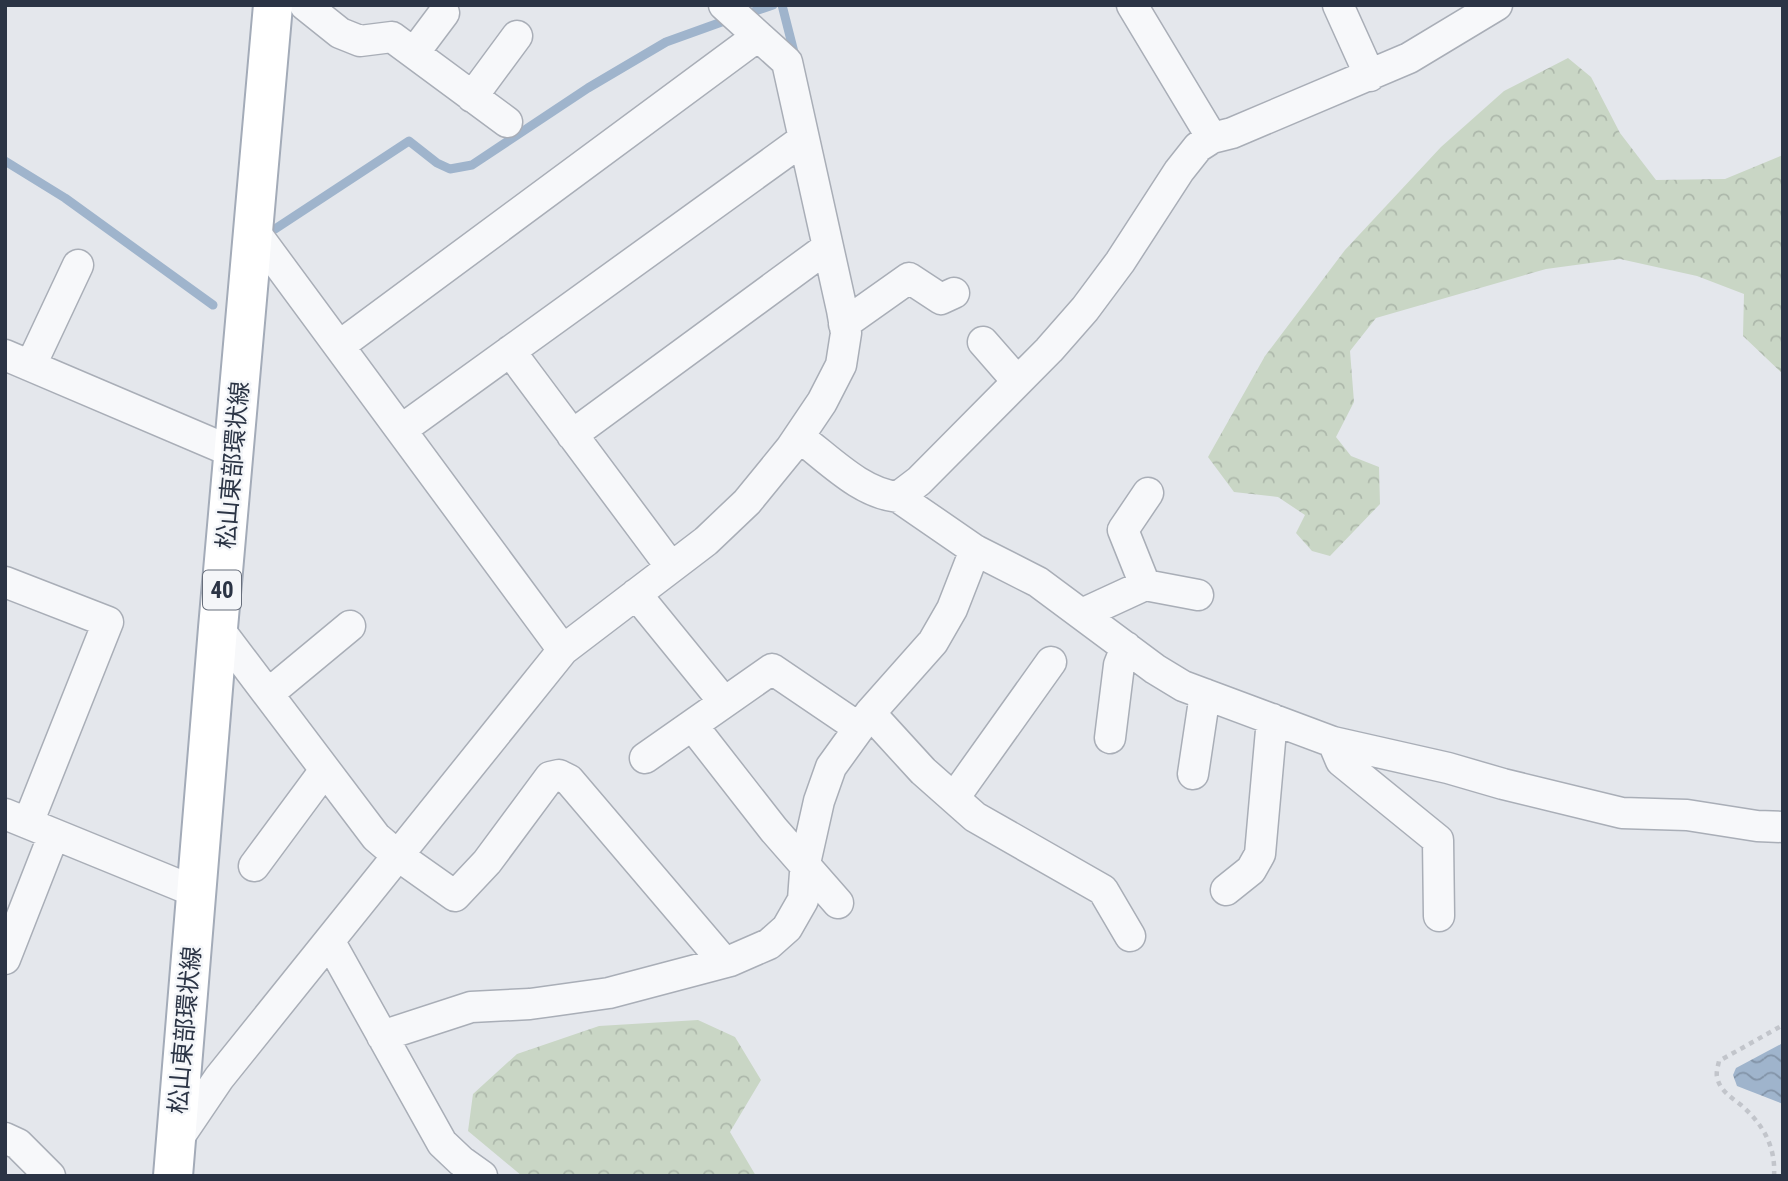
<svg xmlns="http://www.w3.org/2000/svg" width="1788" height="1181" font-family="'Roboto Condensed','Noto Sans JP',sans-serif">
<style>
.forest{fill:url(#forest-crowns)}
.water{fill:url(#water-waves)}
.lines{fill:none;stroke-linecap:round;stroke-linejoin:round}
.stream{stroke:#9fb4cc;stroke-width:9}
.minor-casing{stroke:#a9aeb7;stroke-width:33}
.major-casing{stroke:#a3abb8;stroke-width:42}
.path{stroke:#c2c5cb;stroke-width:4.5;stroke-dasharray:5 5;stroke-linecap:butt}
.minor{stroke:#f7f8fa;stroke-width:30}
.major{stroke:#fff;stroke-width:38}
.labels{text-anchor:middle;stroke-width:5;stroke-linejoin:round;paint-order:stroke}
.shield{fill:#f4f6f9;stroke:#676e7b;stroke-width:2}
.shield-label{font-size:23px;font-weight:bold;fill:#2b3445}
.street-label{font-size:24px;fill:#2b3445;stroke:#f4f6f9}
</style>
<defs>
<pattern id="forest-crowns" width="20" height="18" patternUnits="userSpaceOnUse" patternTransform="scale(1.75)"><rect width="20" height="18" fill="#c9d6c5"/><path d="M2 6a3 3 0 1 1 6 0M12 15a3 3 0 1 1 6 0" fill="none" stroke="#adb8ab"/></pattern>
<pattern id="water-waves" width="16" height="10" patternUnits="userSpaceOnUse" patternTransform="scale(1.75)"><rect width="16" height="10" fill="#9fb4cc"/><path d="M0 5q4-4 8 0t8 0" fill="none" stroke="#8293a7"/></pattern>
</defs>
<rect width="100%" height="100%" fill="#e4e7ec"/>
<!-- forest -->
<path class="forest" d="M1568,58L1591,77L1620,133L1656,180L1725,179L1783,155V374L1743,336L1744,294L1697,276L1620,259L1546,269L1376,318L1350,351L1354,402L1336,437L1351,456L1379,467L1380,504L1330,556L1312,551L1296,533L1305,515L1278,497L1234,492L1208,457L1265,356L1345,250L1441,147L1504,91Z
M698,1020L735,1037L761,1080L730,1132L756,1176H522L468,1131L473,1094L517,1054L599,1026Z"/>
<!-- water -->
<path class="water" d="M1783,1043V1104L1737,1086L1733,1075L1736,1068Z"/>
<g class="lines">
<!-- stream -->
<path class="stream" d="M782,5L795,56
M744,15L773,5
M5,161L65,198L213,305
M275,229L409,141L437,163L450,169L472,165L588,88L666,42L730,19"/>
<defs>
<path id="minor" d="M305,5L340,33L360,41L392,37L507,122
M1132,5L1212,138
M1338,5L1370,76
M414,53L444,13
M472,97L517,36
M254,231L563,650
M844,324L909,278L941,299L954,293
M983,342L1017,381
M339,346L758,36
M510,351L671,567
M5,355L235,453
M31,365L78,265
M401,430L804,139
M572,435L828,247
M799,437C829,459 860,493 898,497L919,481L1049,350L1085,309L1120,262L1179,171L1198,147L1212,138L1232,133L1409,58L1497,5
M898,497L975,550L1038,582L1155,669L1183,686L1333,742L1448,768L1503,784L1622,813L1687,815L1757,826L1783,827
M5,582L108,622L28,823
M1145,585L1198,595
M636,594L724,702
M1082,614L1145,585L1123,530L1148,493
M218,628L376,837L397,855L455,896L487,862L550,777L559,775L569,780L724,962
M268,694L350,626
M870,713L923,771L975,817L1103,890L1130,936
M692,725L774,830L838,903
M1110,738L1119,665L1126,647
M1333,742L1341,761L1438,840L1439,916
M645,758L772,669L859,728
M1193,774L1205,694
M954,798L1051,662
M5,814L196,892
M254,866L325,770
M1226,890L1251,870L1260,854L1272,719
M330,942L442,1143L461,1161L482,1176
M5,959L54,834
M382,1036L471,1007L530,1004L609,993L730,961L769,944L787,928L803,900L806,859L819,801L831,767L870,713L933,642L952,609L975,550
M5,1138L18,1144L50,1176
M175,1143L219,1078L563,650L706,541L747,502L791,448L822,402L841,365L846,333L842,310L787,62L724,5"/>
<path id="major" d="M173,1176L218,628L273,5"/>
</defs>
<!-- minor casing -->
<use href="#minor" class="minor-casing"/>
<!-- major casing -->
<use href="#major" class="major-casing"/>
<!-- path -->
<path class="path" d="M1774,1176C1776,1147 1763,1124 1741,1105C1731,1097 1720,1091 1717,1077C1716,1072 1718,1066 1719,1061L1783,1025"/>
<!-- minor -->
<use href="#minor" class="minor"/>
<!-- major -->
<use href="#major" class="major"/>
</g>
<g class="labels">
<!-- shield labels -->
<rect class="shield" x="203" y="570.5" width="38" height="39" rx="5"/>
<g class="shield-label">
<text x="222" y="598">40</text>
</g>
<!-- street labels -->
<g class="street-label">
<text transform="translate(233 465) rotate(-85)" y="8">松山東部環状線</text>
<text transform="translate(185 1030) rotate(-85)" y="8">松山東部環状線</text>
</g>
</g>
<!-- border -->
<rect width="1788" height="1181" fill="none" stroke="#2b3445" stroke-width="14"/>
</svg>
